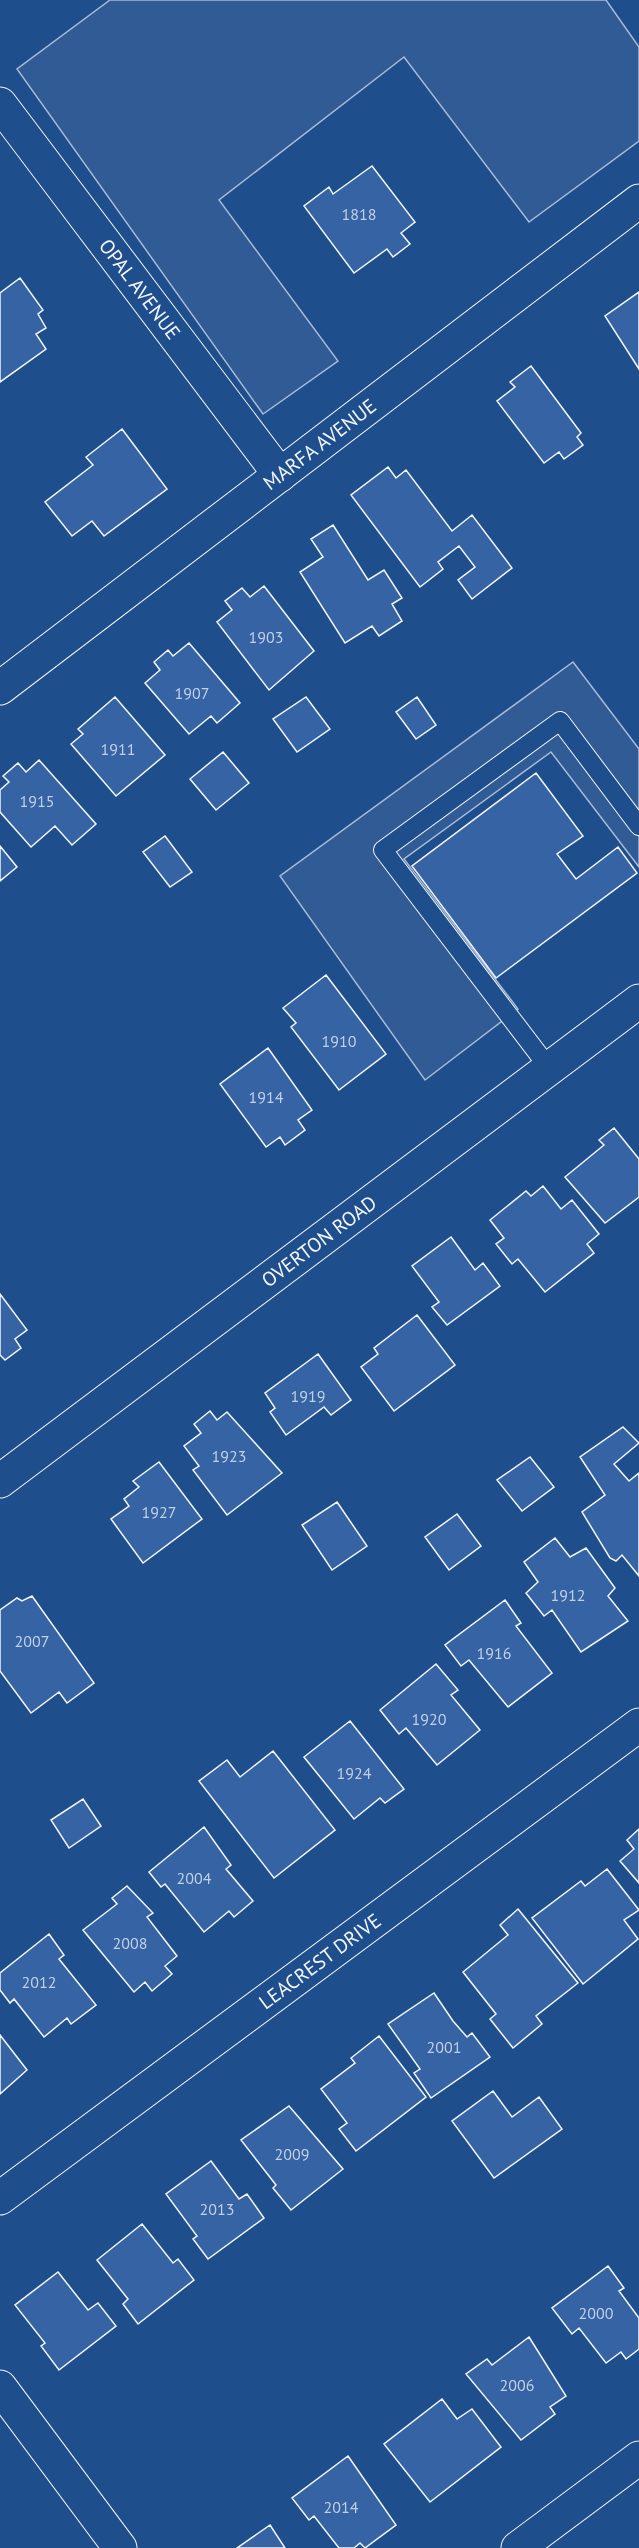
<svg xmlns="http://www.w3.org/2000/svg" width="639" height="2548" font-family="'PT Sans',sans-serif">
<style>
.built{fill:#305b95;stroke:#a8bbd7;stroke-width:1.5}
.building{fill:#3563a3;stroke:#f2f6ff;stroke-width:1.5}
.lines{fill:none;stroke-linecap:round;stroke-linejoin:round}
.lane-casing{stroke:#f2f6ff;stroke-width:20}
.street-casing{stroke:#f2f6ff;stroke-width:35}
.secondary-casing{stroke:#f2f6ff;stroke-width:35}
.lane{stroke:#1f4e8c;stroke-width:18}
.street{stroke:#1f4e8c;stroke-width:33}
.secondary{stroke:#1f4e8c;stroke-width:33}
.labels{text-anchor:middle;stroke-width:4.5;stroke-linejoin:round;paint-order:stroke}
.number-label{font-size:16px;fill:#c3d1e8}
.street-label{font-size:20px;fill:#f2f6ff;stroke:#1f4e8c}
</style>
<rect width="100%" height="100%" fill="#1f4e8c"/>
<!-- built -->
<path class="built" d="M110,0H606L639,47V141L529,222L404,57L219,200L338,361L263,414L17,69Z
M573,662L639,749V867L551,752L404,859L518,1009L425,1080L280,876Z"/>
<!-- building -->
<path class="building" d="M372,166L415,222L401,233L410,244L393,257L387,249L354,273L304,206L329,187L333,194Z
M20,278L43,310L38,314L46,328L36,334L46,349L0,382V293Z
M639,292V369L605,316Z
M531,366L581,433L577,437L583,445L564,459L559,452L544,463L497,401L515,387L510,382Z
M122,429L167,489L104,536L92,521L72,536L45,502L93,465L86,457Z
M388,467L396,478L406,470L452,531L472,515L512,568L472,599L458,580L475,567L459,546L438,562L443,569L420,587L351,495Z
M333,525L368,580L384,570L402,598L392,604L402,621L379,636L372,626L345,643L300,572L323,557L311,539Z
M264,586L314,651L269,690L217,622L232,610L225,601L242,588L250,597Z
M189,643L240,703L217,723L211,716L189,734L145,683L160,670L154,662L168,650L173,656Z
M115,697L165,755L116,796L71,744L83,734L78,729Z
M306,697L330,729L297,752L273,719Z
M417,697L436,725L416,739L396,712Z
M223,752L249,783L216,810L190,779Z
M39,760L96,824L72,845L55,826L31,847L0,812V790L9,782L3,776L18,763L26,772Z
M536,773L583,836L557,854L576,879L618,847L637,873L496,978L412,866Z
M165,836L192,872L170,887L143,852Z
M0,846L17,867L0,881Z
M326,975L386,1054L339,1090L291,1027L296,1023L283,1008Z
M268,1048L312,1110L298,1120L305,1130L285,1145L280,1137L266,1147L220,1084Z
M614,1128L639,1159V1197L605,1223L565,1177L604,1145L599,1140Z
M543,1186L561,1209L572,1200L599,1234L587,1244L594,1253L545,1292L518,1259L512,1264L496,1244L504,1238L490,1220L526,1191L531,1196Z
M451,1237L475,1270L483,1263L500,1286L447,1325L432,1307L439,1302L412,1266Z
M0,1294L27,1330L15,1339L21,1348L5,1360L0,1355Z
M417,1315L455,1365L394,1411L361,1367L378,1354L374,1348Z
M318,1354L351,1400L331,1415L324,1407L286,1435L270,1412L275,1408L265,1393Z
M210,1411L217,1420L227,1412L282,1473L227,1515L193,1470L199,1466L184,1446L201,1433L194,1424Z
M623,1427L639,1443L614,1464L629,1481L639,1473V1576L622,1555L616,1561L610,1558L582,1512L605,1495L580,1457Z
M530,1457L554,1487L522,1511L497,1480Z
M159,1462L202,1519L143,1563L111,1519L129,1506L124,1499L139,1487L133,1481Z
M337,1502L367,1546L332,1570L302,1525Z
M457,1514L481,1546L449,1570L425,1537Z
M555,1538L570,1557L586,1548L615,1588L608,1596L628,1621L581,1652L552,1610L544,1616L526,1593L538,1582L524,1562Z
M32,1596L94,1683L67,1703L59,1692L31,1713L0,1671V1610L17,1598L22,1601Z
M505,1600L521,1623L516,1626L552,1673L508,1707L469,1660L461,1666L445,1645Z
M436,1664L458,1690L451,1695L480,1730L437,1765L406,1728L399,1734L380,1710Z
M350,1721L404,1789L385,1803L380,1798L354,1819L304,1757Z
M273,1751L335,1830L274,1878L199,1781L227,1760L240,1777Z
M83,1799L101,1826L69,1848L51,1820Z
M204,1827L231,1865L226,1869L253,1901L234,1917L229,1911L204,1932L165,1884L161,1887L149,1872Z
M639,1829V1883L620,1861L634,1849L627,1840Z
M607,1869L639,1910L624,1920L638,1939L583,1984L532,1918L581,1881L585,1886Z
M127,1886L153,1913L147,1917L177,1956L165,1966L172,1974L152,1991L145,1982L134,1992L83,1930L117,1904L112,1898Z
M518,1909L578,1983L536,2016L542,2024L513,2048L490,2019L496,2014L463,1972L508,1935L500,1925Z
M49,1934L64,1955L59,1959L96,2005L71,2024L67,2018L44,2037L14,1999L10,2003L0,1990V1973Z
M434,1993L453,2021L467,2037L472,2033L490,2057L431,2098L414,2073L420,2069L388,2024Z
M0,2035L27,2070L0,2094Z
M379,2036L426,2097L356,2151L339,2129L347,2123L321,2089L355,2063L351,2058Z
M493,2091L512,2117L539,2097L562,2129L494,2178L452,2121Z
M289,2106L343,2169L291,2210L273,2188L276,2185L241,2140Z
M211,2161L239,2199L247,2194L264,2218L208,2259L193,2239L197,2236L166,2194Z
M142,2224L173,2263L178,2259L194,2280L138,2324L123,2304L128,2299L97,2260Z
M608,2266L624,2288L619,2291L639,2318V2349L626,2359L621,2352L606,2363L579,2328L572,2334L552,2308Z
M58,2272L88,2310L98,2303L116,2326L59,2370L41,2346L45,2343L15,2305Z
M529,2337L566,2396L550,2407L555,2414L521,2440L466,2374L487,2359L492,2365Z
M442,2399L457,2419L472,2409L501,2447L430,2502L384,2444Z
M348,2456L396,2525L365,2548L360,2543L354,2548H339L314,2516L309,2520L292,2498Z
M270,2525L285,2548H237Z"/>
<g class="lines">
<defs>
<path id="lane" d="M549,1068L383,850L560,721L639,826"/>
<g id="street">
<path id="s1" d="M0,104L280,475"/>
<path id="s2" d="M0,688L639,201"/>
<path id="s3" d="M0,2198L639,1725"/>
<path d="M0,2387L120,2548"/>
<path d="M518,2548L639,2458"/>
</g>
<g id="secondary">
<path id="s4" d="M0,1481L639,1001"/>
</g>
</defs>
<!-- lane casing -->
<use href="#lane" class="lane-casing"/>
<!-- street casing -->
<use href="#street" class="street-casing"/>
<!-- secondary casing -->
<use href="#secondary" class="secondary-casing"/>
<!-- lane -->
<use href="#lane" class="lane"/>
<!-- street -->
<use href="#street" class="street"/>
<!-- secondary -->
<use href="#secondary" class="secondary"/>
</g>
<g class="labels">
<!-- number labels -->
<g class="number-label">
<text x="359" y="220">1818</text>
<text x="266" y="643">1903</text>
<text x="192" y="699">1907</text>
<text x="118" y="755">1911</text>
<text x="37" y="807">1915</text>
<text x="339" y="1047">1910</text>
<text x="266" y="1103">1914</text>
<text x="308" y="1402">1919</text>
<text x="229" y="1462">1923</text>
<text x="159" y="1518">1927</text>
<text x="568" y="1601">1912</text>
<text x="32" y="1647">2007</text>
<text x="494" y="1659">1916</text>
<text x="429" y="1725">1920</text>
<text x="354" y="1779">1924</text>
<text x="194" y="1884">2004</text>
<text x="130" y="1949">2008</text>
<text x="39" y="1988">2012</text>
<text x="444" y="2053">2001</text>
<text x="292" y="2160">2009</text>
<text x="217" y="2215">2013</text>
<text x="596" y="2319">2000</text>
<text x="517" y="2391">2006</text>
<text x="341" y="2513">2014</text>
</g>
<!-- street labels -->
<g class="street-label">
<text dy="7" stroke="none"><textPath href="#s1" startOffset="232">OPAL AVENUE</textPath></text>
<text dy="7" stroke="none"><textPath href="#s2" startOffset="402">MARFA AVENUE</textPath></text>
<text dy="7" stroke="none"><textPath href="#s4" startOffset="399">OVERTON ROAD</textPath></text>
<text dy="7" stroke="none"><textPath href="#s3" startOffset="398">LEACREST DRIVE</textPath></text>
</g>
</g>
</svg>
